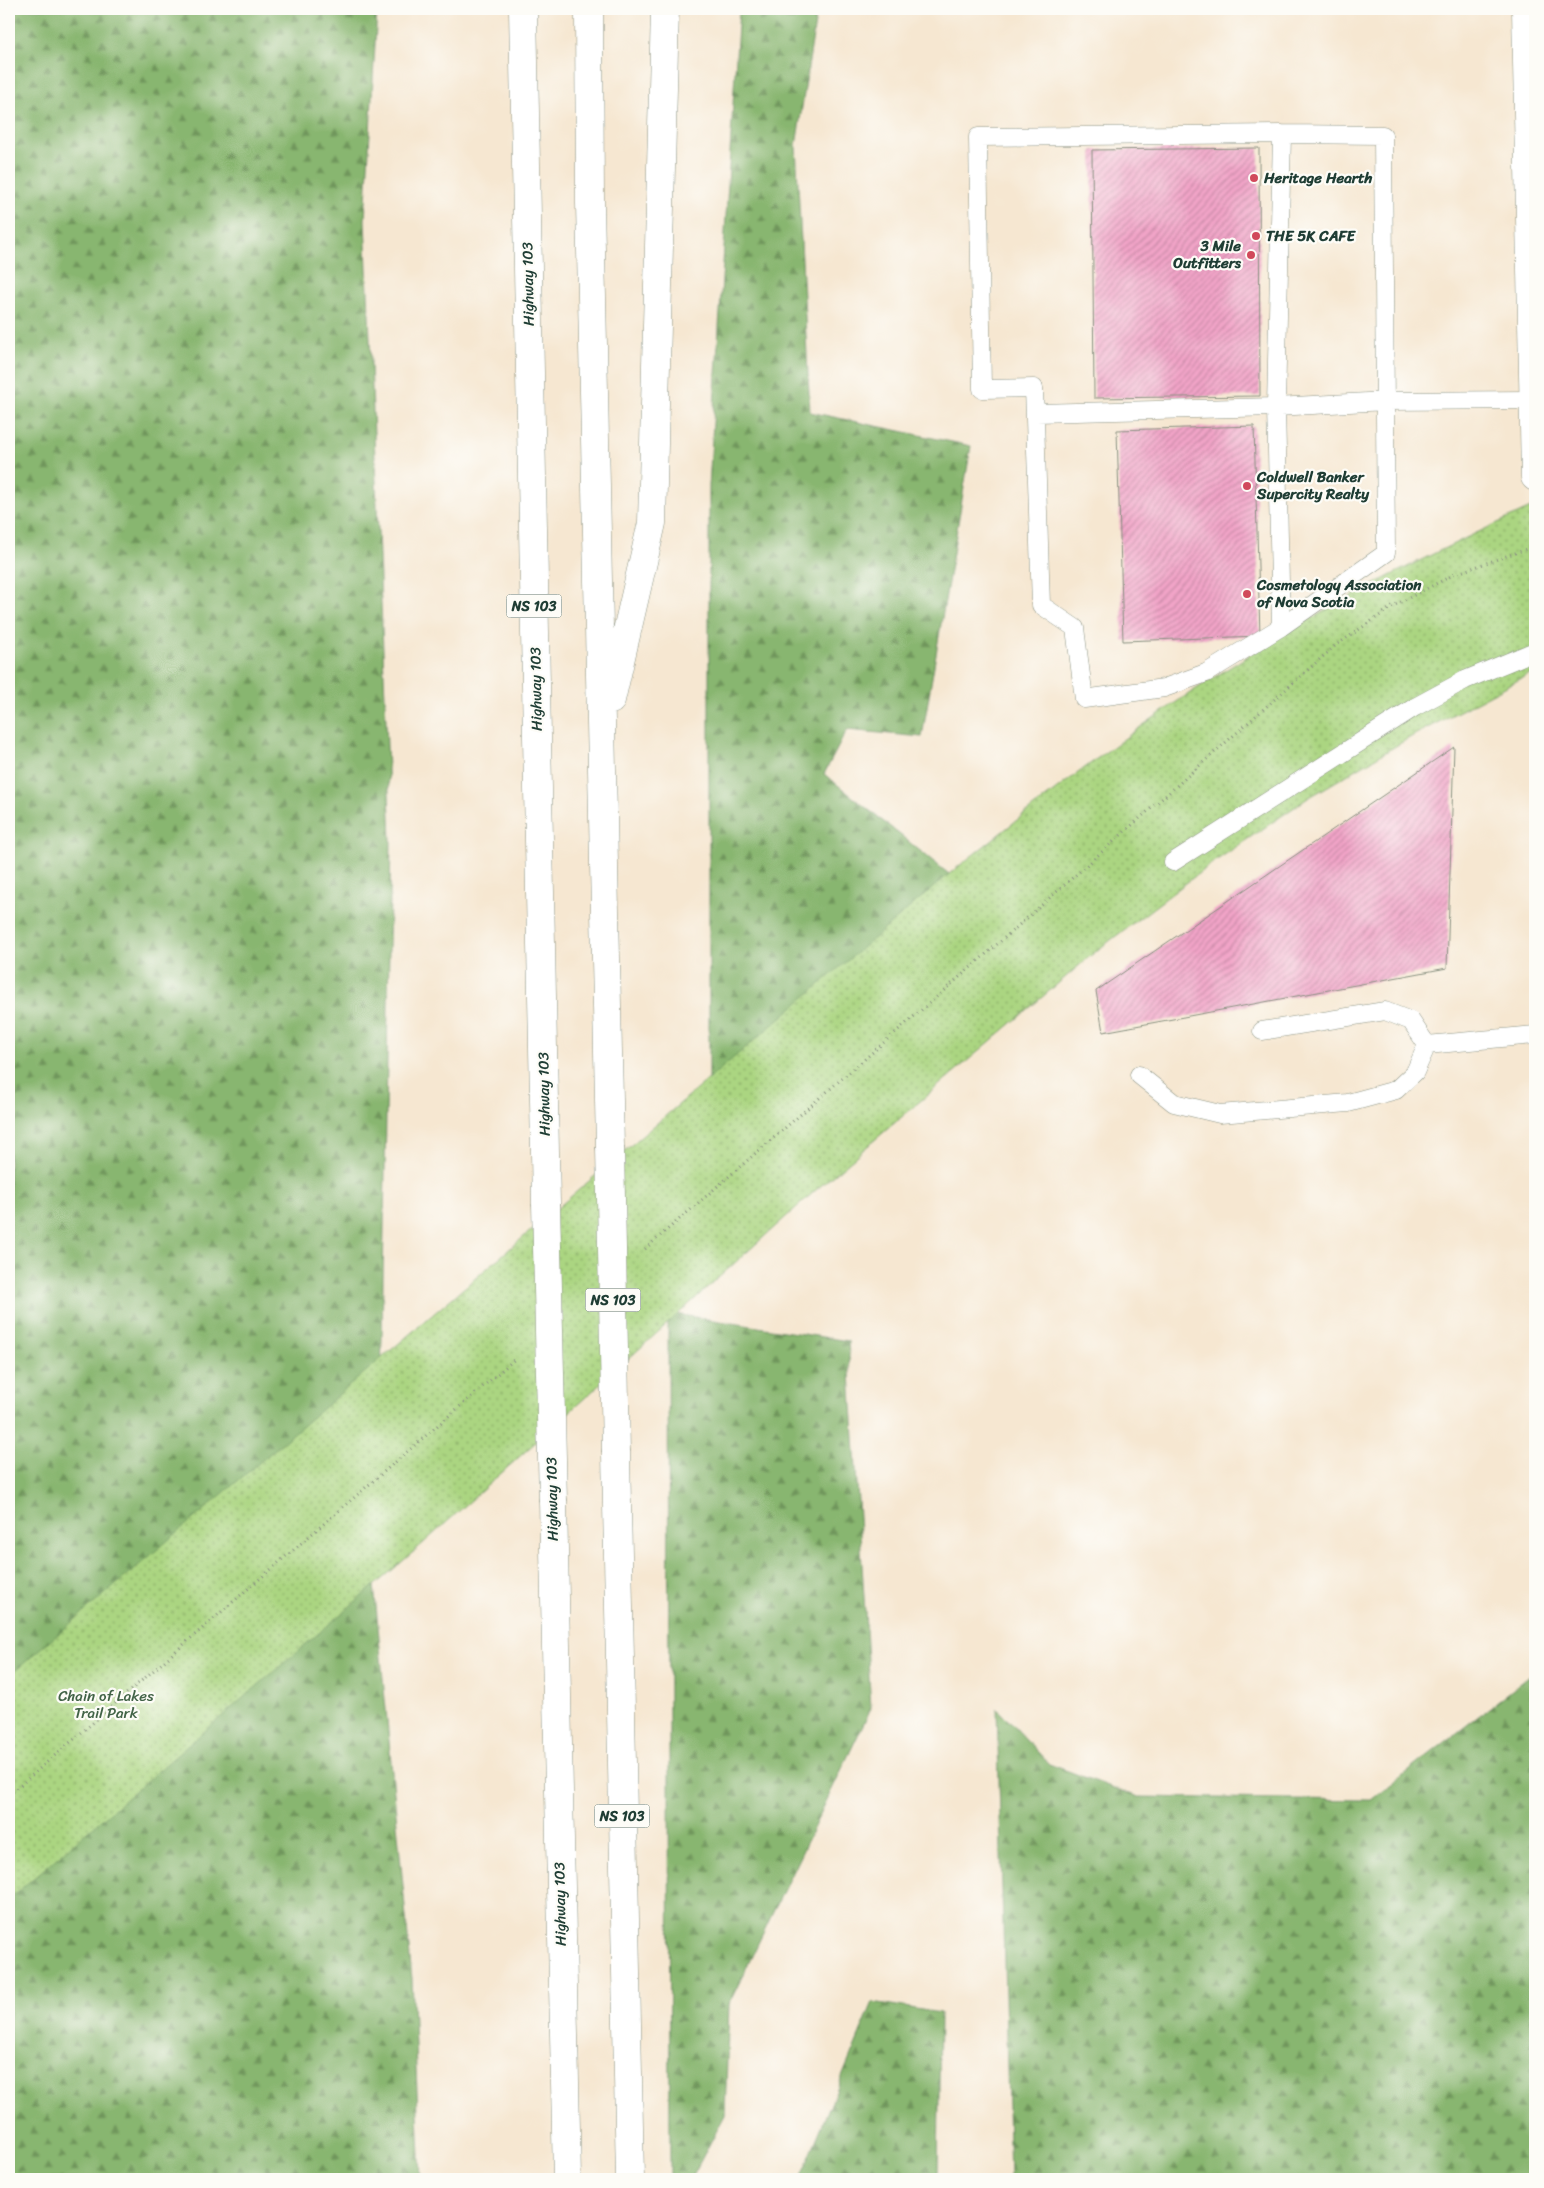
<svg xmlns="http://www.w3.org/2000/svg" width="1544" height="2188" font-family="Sriracha,sans-serif">
<style>
.forest{fill:url(#forest-firs);stroke:#547a52}
.park{fill:url(#park-dots);stroke:#65895a}
.building{fill:url(#building-hatch)}
.lines{fill:none;stroke-linecap:round;stroke-linejoin:round}
.service-casing{stroke:#8a9282;stroke-width:19}
.tertiary-casing{stroke:#8a9282;stroke-width:29}
.motorway-casing{stroke:#8a9282;stroke-width:29}
.path{stroke:#8a9282;stroke-width:3;stroke-dasharray:1 4;stroke-linecap:butt}
.service{stroke:#fff;stroke-width:18}
.tertiary{stroke:#fff;stroke-width:28}
.motorway{stroke:#fff;stroke-width:28}
.motorway-bridge-casing{stroke:#8a9282;stroke-width:29;stroke-linecap:butt}
.motorway-bridge{stroke:#fff;stroke-width:28}
.poi-dot{fill:#d1495b;stroke:#fdfcf7;stroke-width:2}
.labels{text-anchor:middle;stroke-width:4.5;stroke-linejoin:round;paint-order:stroke}
.shield{fill:#fdfcf7;stroke:#62766e;stroke-width:1}
.shield-label{font-size:14px;font-weight:bold;fill:#1f3d34}
.poi-label{font-size:15px;font-weight:bold;fill:#1f3d34;stroke:#fdfcf7;text-anchor:start}
.street-label{font-size:15px;fill:#1f3d34;stroke:#fdfcf7}
.park-label{font-size:15px;fill:#426347;stroke:#fdfcf7}
</style>
<defs>
<pattern id="forest-firs" width="22" height="20" patternUnits="userSpaceOnUse" patternTransform="scale(1.25)"><rect width="22" height="20" fill="#88b66f"/><path d="M5 1l3.5 6h-7zM16 11l3.5 6h-7z" fill="#6f955c"/></pattern>
<pattern id="park-dots" width="8" height="8" patternUnits="userSpaceOnUse" patternTransform="scale(1.25)"><rect width="8" height="8" fill="#abd581"/><path d="M2 2h.1M6 6h.1" fill="none" stroke="#8bae6a" stroke-width="1.8" stroke-linecap="round"/></pattern>
<pattern id="building-hatch" width="6" height="6" patternUnits="userSpaceOnUse" patternTransform="scale(1.25)"><rect width="6" height="6" fill="#f2a4c8"/><path d="M-1 1l2-2M0 6l6-6M5 7l2-2" fill="none" stroke="#c387a3"/></pattern>
</defs>
<rect width="100%" height="100%" fill="#fdfcf7"/>
<filter id="ink" filterUnits="userSpaceOnUse"><feTurbulence type="fractalNoise" baseFrequency=".02" numOctaves="2"/><feDisplacementMap in="SourceGraphic" scale="10" xChannelSelector="R" yChannelSelector="G"/><feConvolveMatrix kernelMatrix="1 2 1 2 8 2 1 2 1" color-interpolation-filters="sRGB"/></filter>
<filter id="wash" filterUnits="userSpaceOnUse"><feTurbulence type="fractalNoise" baseFrequency=".0096" numOctaves="4" result="noise"/><feDisplacementMap in="SourceGraphic" scale="20" xChannelSelector="R" yChannelSelector="G"/><feGaussianBlur stdDeviation="1.12" result="paint"/><feColorMatrix in="noise" values="0 0 0 0 0 0 0 0 0 0 0 0 0 0 0 0 0 1.4 0 .05"/><feComposite in="paint" operator="in"/></filter>
<g filter="url(#wash)">
<rect width="100%" height="100%" fill="#f6e7d1"/>
<!-- forest -->
<path class="forest" d="M9,9H377L365,220L391,841L381,1391L9,1717Z
M739,9H817L796,146L810,412L971,446L922,737L847,730L824,774L949,874L947,923L709,1107V486Z
M668,1313L848,1341L871,1708L729,2004L725,2115L691,2179H670Z
M371,1554L412,1979L421,2179H9V1879Z
M1535,1672V2179H1010L997,1708L1049,1764L1138,1797L1371,1800Z
M873,2002L940,2013L938,2179H800Z"/>
<!-- park -->
<path class="park" d="M1535,506V671L1416,734L1308,798L1211,864L1095,952L816,1190L418,1548L9,1899V1676L949,874C1023,815 1097,756 1175,703C1289,626 1410,562 1535,506Z"/>
<g id="blocks">
<!-- building -->
<path class="building" d="M1111,9H1175V10L1111,11Z
M1259,148L1260,396L1094,398L1092,150Z
M1254,426L1260,636L1123,641L1117,430Z
M1454,747L1447,968L1103,1032L1096,991Z"/>
</g>
</g>
<g filter="url(#ink)">
<use href="#blocks" fill-opacity="0" stroke="#8a9282" stroke-width="1"/>
<g class="lines">
<defs>
<path id="service" d="M1282,134L1383,135L1386,553L1281,627L1206,673L1164,688L1084,699L1075,628L1041,605L1034,388L982,389L978,137Z
M1036,413L1276,407L1386,401L1535,400
M1281,627L1276,407L1282,134
M1173,862L1415,707L1465,680L1535,651
M1262,1031L1385,1011L1411,1021L1427,1045
M1139,1075L1174,1103L1220,1114L1348,1103L1396,1090L1415,1072L1427,1045L1535,1035"/>
<path id="tertiary" d="M1526,9L1535,477"/>
<path id="motorway" d="M523,9L546,1204
M589,9L590,203L610,1147
M611,700L652,523L665,9
M616,1452L630,2179
M553,1501L567,2179"/>
</defs>
<!-- service casing -->
<use href="#service" class="service-casing"/>
<!-- tertiary casing -->
<use href="#tertiary" class="tertiary-casing"/>
<!-- motorway casing -->
<use href="#motorway" class="motorway-casing"/>
<!-- path -->
<path class="path" d="M645,1249L985,955L1335,646L1395,605L1455,574L1535,546
M9,1795L516,1358"/>
<!-- service -->
<use href="#service" class="service"/>
<!-- tertiary -->
<use href="#tertiary" class="tertiary"/>
<!-- motorway -->
<use href="#motorway" class="motorway"/>
<defs>
<path id="motorway-bridge" d="M610,1147L616,1452
M546,1204L553,1501"/>
</defs>
<!-- motorway-bridge casing -->
<use href="#motorway-bridge" class="motorway-bridge-casing"/>
<!-- motorway-bridge -->
<use href="#motorway-bridge" class="motorway-bridge"/>
</g>
</g>
<!-- markers -->
<g class="poi-dot">
<circle cx="1254" cy="178" r="5"/>
<circle cx="1256" cy="236" r="5"/>
<circle cx="1251" cy="255" r="5"/>
<circle cx="1247" cy="486" r="5"/>
<circle cx="1247" cy="594" r="5"/>
</g>
<g class="labels">
<!-- shield labels -->
<g class="shield">
<rect x="506.5" y="594.5" width="55" height="23" rx="4"/>
<rect x="585.5" y="1288.5" width="55" height="23" rx="4"/>
<rect x="594.5" y="1804.5" width="55" height="23" rx="4"/>
</g>
<g class="shield-label">
<text x="534" y="611">NS 103</text>
<text x="613" y="1305">NS 103</text>
<text x="622" y="1821">NS 103</text>
</g>
<!-- poi labels -->
<g class="poi-label">
<text x="1264" y="183">Heritage Hearth</text>
<text x="1266" y="241">THE 5K CAFE</text>
<text x="1241" y="251" text-anchor="end">3 Mile<tspan x="1241" dy="17">Outfitters</tspan></text>
<text x="1257" y="482">Coldwell Banker<tspan x="1257" dy="17">Supercity Realty</tspan></text>
<text x="1257" y="590">Cosmetology Association<tspan x="1257" dy="17">of Nova Scotia</tspan></text>
</g>
<!-- street labels -->
<g class="street-label">
<text transform="translate(528 284) rotate(-91)" y="5">Highway 103</text>
<text transform="translate(536 689) rotate(-91)" y="5">Highway 103</text>
<text transform="translate(544 1094) rotate(-91)" y="5">Highway 103</text>
<text transform="translate(552 1499) rotate(-91)" y="5">Highway 103</text>
<text transform="translate(560 1904) rotate(-91)" y="5">Highway 103</text>
</g>
<!-- park labels -->
<g class="park-label">
<text x="106" y="1701">Chain of Lakes<tspan x="106" dy="17">Trail Park</tspan></text>
</g>
</g>
<!-- margin -->
<rect width="1544" height="2188" fill="none" stroke="#fdfcf7" stroke-width="30"/>
</svg>
